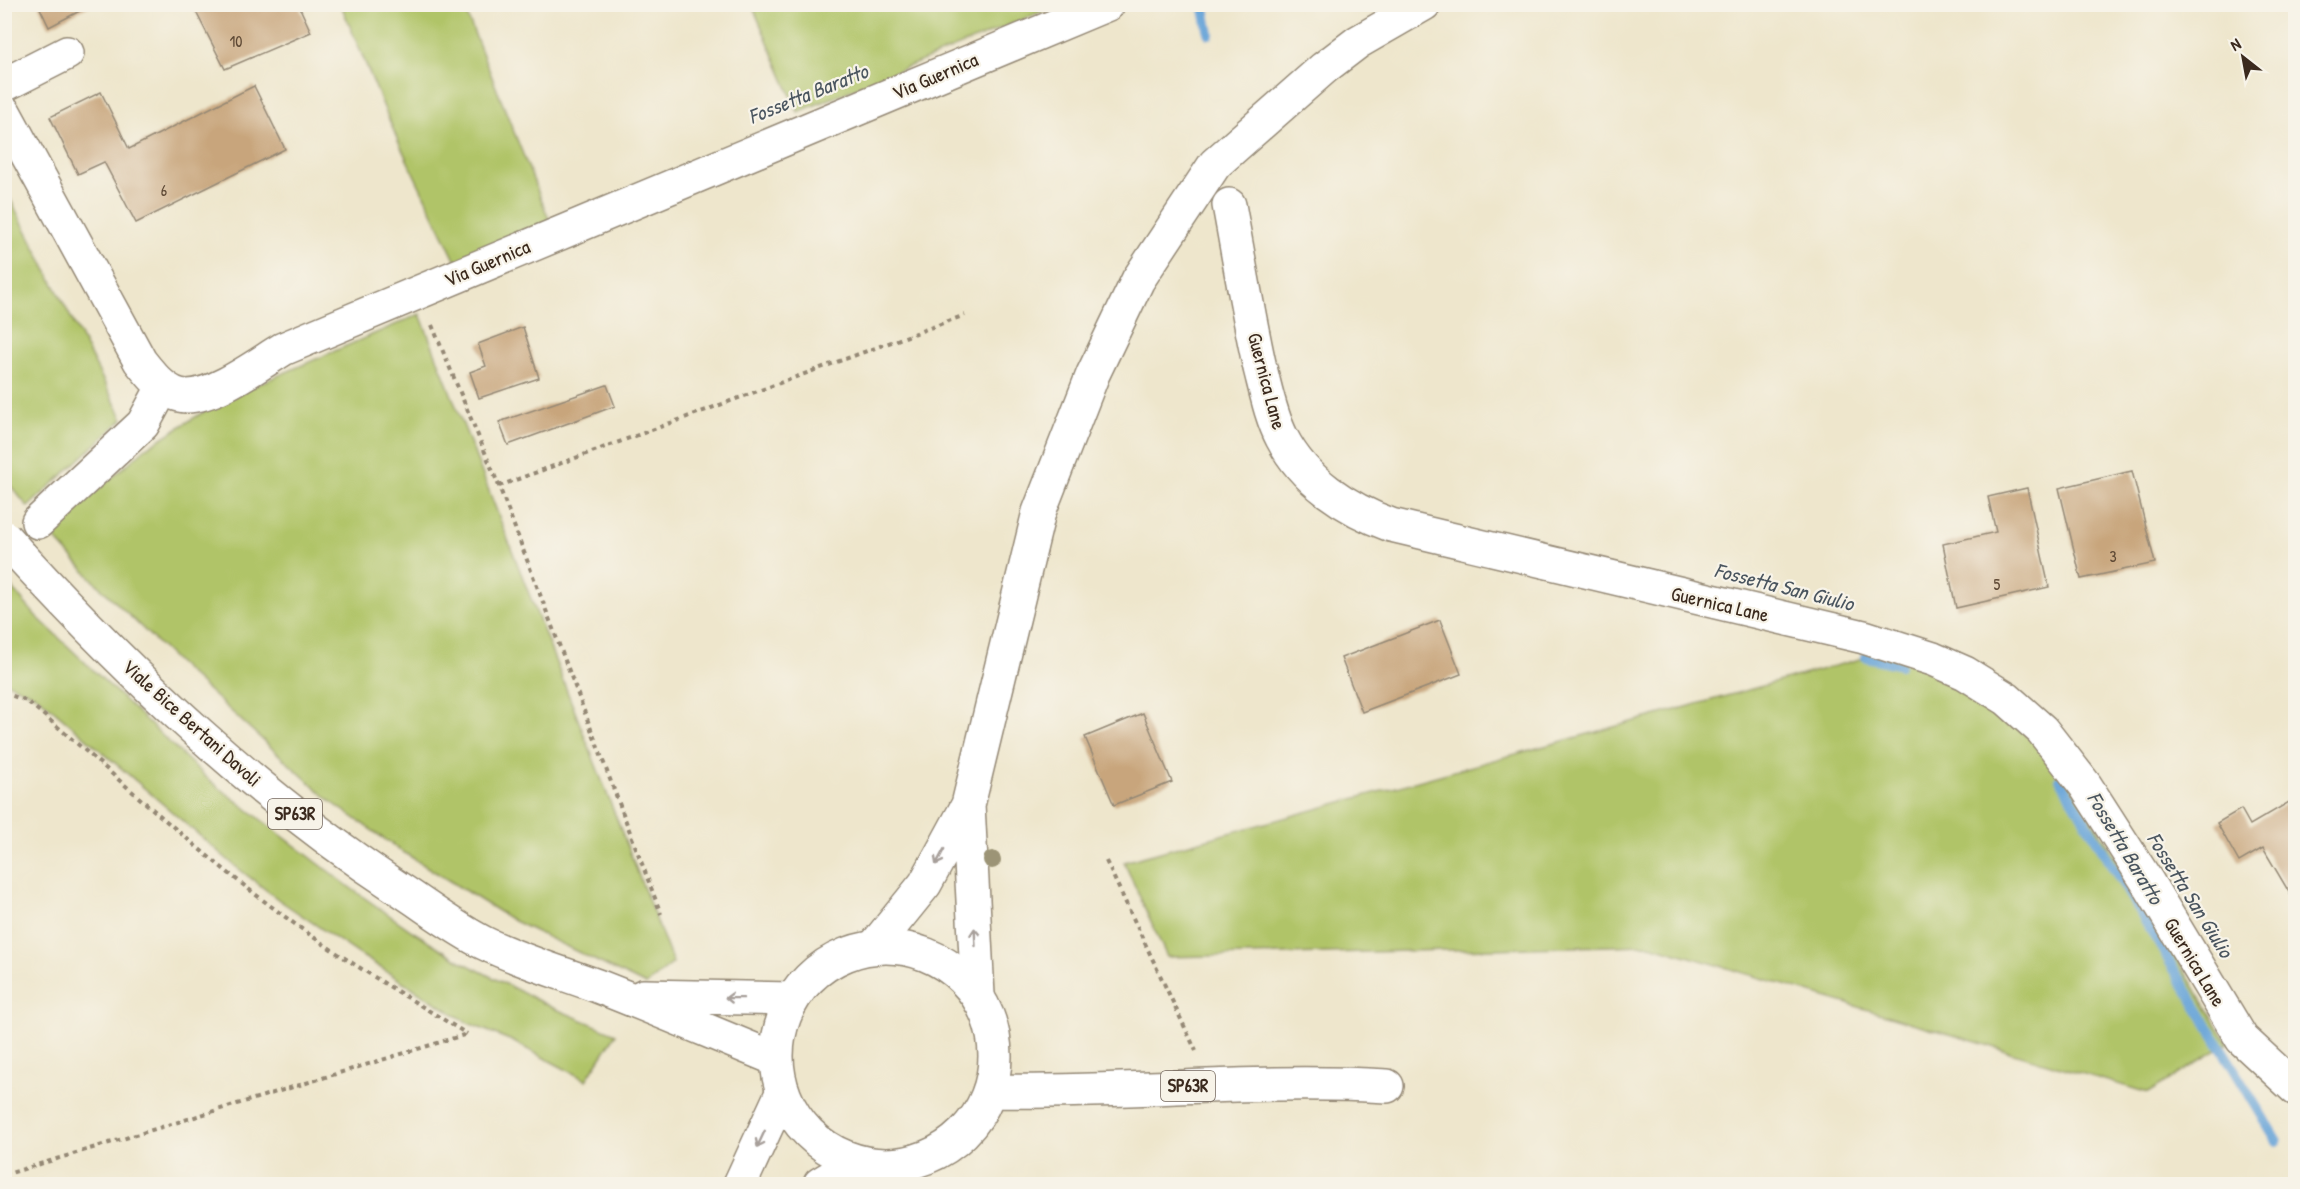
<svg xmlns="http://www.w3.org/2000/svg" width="2300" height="1189" font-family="'Patrick Hand',sans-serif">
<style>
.green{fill:#b0c468;stroke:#767743;stroke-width:1.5}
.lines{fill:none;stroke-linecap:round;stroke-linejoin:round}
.stream{stroke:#67a4d8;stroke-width:10}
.building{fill:#c8a57b}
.minor-casing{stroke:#948875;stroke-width:36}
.tertiary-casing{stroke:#948875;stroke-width:36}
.primary-casing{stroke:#948875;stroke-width:36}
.trunk-casing{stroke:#948875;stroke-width:36}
.path{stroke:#948875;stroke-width:4;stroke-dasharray:4.5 4.5;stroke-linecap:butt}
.minor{stroke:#fff;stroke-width:33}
.tertiary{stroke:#fff;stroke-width:33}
.primary{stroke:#fff;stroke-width:33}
.trunk{stroke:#fff;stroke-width:33}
.trunk-bridge-casing{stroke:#948875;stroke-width:36;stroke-linecap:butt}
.trunk-bridge{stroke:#fff;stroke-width:33}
.tree{fill:#9c9476}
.oneway{stroke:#a79f9a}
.labels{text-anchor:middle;stroke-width:4.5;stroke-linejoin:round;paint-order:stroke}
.number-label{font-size:16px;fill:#5e4935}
.shield{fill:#f7f3e8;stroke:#73665b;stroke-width:1.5}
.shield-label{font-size:18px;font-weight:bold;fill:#3b2a1e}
.street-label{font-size:20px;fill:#3b2a1e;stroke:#f7f3e8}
.water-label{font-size:21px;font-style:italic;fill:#4a555f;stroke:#f7f3e8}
</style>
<rect width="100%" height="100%" fill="#f7f3e8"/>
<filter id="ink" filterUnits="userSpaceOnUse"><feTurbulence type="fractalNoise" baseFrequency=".0167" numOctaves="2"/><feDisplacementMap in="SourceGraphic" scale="12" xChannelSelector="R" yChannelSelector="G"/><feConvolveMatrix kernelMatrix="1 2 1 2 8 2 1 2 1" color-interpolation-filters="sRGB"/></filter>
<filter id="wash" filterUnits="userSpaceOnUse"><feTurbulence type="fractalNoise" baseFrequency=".008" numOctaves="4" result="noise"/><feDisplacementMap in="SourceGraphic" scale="24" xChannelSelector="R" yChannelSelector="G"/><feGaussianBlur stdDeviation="1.35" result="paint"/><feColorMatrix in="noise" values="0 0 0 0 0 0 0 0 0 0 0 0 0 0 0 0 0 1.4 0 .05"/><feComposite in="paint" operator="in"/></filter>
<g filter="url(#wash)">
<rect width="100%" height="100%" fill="#eee6cc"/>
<!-- green -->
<path class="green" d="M341,5H463L553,229L459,268L398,141Z
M752,5H1058L798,112Z
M5,189L123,419L28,507L5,479Z
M420,314L673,963L646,985L514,921L403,852L330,801L180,665L95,582L49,532L146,448L224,399Z
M5,580L36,616L209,780L352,889L412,931L462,962L551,1007L616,1034L586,1080L512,1041L468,1023L359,954L279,900L235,866L37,696L5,682Z
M1900,648L1933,659L2056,759L2228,1043L2148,1093L1650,945L1167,957L1124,862Z"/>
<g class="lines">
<!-- stream -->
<path class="stream" d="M1203,4L1209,34
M1866,657L1900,665
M2060,779L2277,1141"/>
</g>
<g id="blocks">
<!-- building -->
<path class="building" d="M38,4H93L49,27Z
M192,4H298L311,32L225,69Z
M254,86L285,149L136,223L104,162L78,174L50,117L101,92L129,149Z
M523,327L539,378L479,398L470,372L486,366L478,344Z
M607,385L615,406L508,445L499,422Z
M2132,471L2155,563L2081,579L2059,488Z
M2027,488L2049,587L1956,608L1943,544L1996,532L1988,497Z
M1440,620L1461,674L1362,712L1341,658Z
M1143,713L1172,782L1114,805L1085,737Z
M2296,798V904L2263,848L2239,862L2217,823L2241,809L2250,825Z"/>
</g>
</g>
<g filter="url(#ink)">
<use href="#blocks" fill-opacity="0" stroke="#948875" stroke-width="1.5"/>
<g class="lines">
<defs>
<path id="minor" d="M4,85L67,53
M4,112L140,361C151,375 167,396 187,396C216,396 258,364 283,349L1108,4
M1229,205C1239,259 1248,314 1260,368C1266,391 1271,417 1282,438C1304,481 1347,509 1391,525L1864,637L1933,659L1965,673L2007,699L2042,730L2085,785L2148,883L2242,1039L2296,1089
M38,522L143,424L163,387
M740,1184L782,1093
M820,1184L857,1162"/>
<path id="tertiary" d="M968,805L978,995
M874,947L925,884L968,805L1039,512L1093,374L1138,280L1215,164L1324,68L1358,42L1424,4"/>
<path id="primary" d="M777 1056a109 109 0 1 1 218 0a109 109 0 1 1-218 0Z
M990,1091C1122,1094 1254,1078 1387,1086"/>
<path id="trunk" d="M21,556C134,679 258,796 398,888C426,906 454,928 484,943C521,961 562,973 600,987C659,1010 717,1035 776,1059
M643,996L792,999"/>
</defs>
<!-- minor casing -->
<use href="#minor" class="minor-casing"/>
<!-- tertiary casing -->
<use href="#tertiary" class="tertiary-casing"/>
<!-- primary casing -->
<use href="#primary" class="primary-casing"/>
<!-- trunk casing -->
<use href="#trunk" class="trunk-casing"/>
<!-- path -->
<path class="path" d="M432,325L499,486L661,914
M499,486L965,315
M4,693L27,701C110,770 189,845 276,910C335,955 404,995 467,1034
M1106,861L1196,1051
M4,1175L467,1034"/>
<!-- minor -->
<use href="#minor" class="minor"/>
<!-- tertiary -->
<use href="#tertiary" class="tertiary"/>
<!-- primary -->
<use href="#primary" class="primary"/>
<!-- trunk -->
<use href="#trunk" class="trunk"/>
<defs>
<path id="trunk-bridge" d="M4,537L21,556"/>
</defs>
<!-- trunk-bridge casing -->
<use href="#trunk-bridge" class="trunk-bridge-casing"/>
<!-- trunk-bridge -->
<use href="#trunk-bridge" class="trunk-bridge"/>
</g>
<!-- trees -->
<circle class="tree" cx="992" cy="860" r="9"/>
<!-- one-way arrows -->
<defs><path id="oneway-shaft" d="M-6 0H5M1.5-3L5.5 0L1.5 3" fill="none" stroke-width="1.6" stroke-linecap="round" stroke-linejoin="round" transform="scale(1.5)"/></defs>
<g class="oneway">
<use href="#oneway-shaft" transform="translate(940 857) rotate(118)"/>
<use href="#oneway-shaft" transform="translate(975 937) rotate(-93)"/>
<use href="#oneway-shaft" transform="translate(734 998) rotate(-179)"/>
<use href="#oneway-shaft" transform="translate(761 1139) rotate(115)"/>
</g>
</g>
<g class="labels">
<!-- number labels -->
<g class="number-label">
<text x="236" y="47">10</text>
<text x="164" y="196">6</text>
<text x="2113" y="562">3</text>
<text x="1997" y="590">5</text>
</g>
<!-- shield labels -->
<g class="shield">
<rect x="268" y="799" width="54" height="30" rx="4.5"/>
<rect x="1161" y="1071" width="54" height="30" rx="4.5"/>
</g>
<g class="shield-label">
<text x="295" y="820">SP63R</text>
<text x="1188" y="1092">SP63R</text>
</g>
<!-- street labels -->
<g class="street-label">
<text transform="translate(935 76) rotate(-23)" y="7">Via Guernica</text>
<text transform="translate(487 263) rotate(-23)" y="7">Via Guernica</text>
<text transform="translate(1267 381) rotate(75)" y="7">Guernica Lane</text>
<text transform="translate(1720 604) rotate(13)" y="7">Guernica Lane</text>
<text transform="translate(192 723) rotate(42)" y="7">Viale Bice Bertani Davoli</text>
<text transform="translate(2195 962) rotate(59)" y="7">Guernica Lane</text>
</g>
<!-- water labels -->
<g class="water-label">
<text transform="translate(808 94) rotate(-22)" y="7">Fossetta Baratto</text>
<text transform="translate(1784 587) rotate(14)" y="7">Fossetta San Giulio</text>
<text transform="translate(2125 848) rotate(59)" y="7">Fossetta Baratto</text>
<text transform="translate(2190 895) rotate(58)" y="7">Fossetta San Giulio</text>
</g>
</g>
<!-- margin -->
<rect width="2300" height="1189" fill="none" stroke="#f7f3e8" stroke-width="24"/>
<!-- north arrow -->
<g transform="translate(2243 57) rotate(329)" stroke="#f7f3e8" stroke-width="4.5" paint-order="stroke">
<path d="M0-4.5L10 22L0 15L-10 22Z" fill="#3b2a1e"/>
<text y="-9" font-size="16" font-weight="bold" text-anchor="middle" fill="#3b2a1e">N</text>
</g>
</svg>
